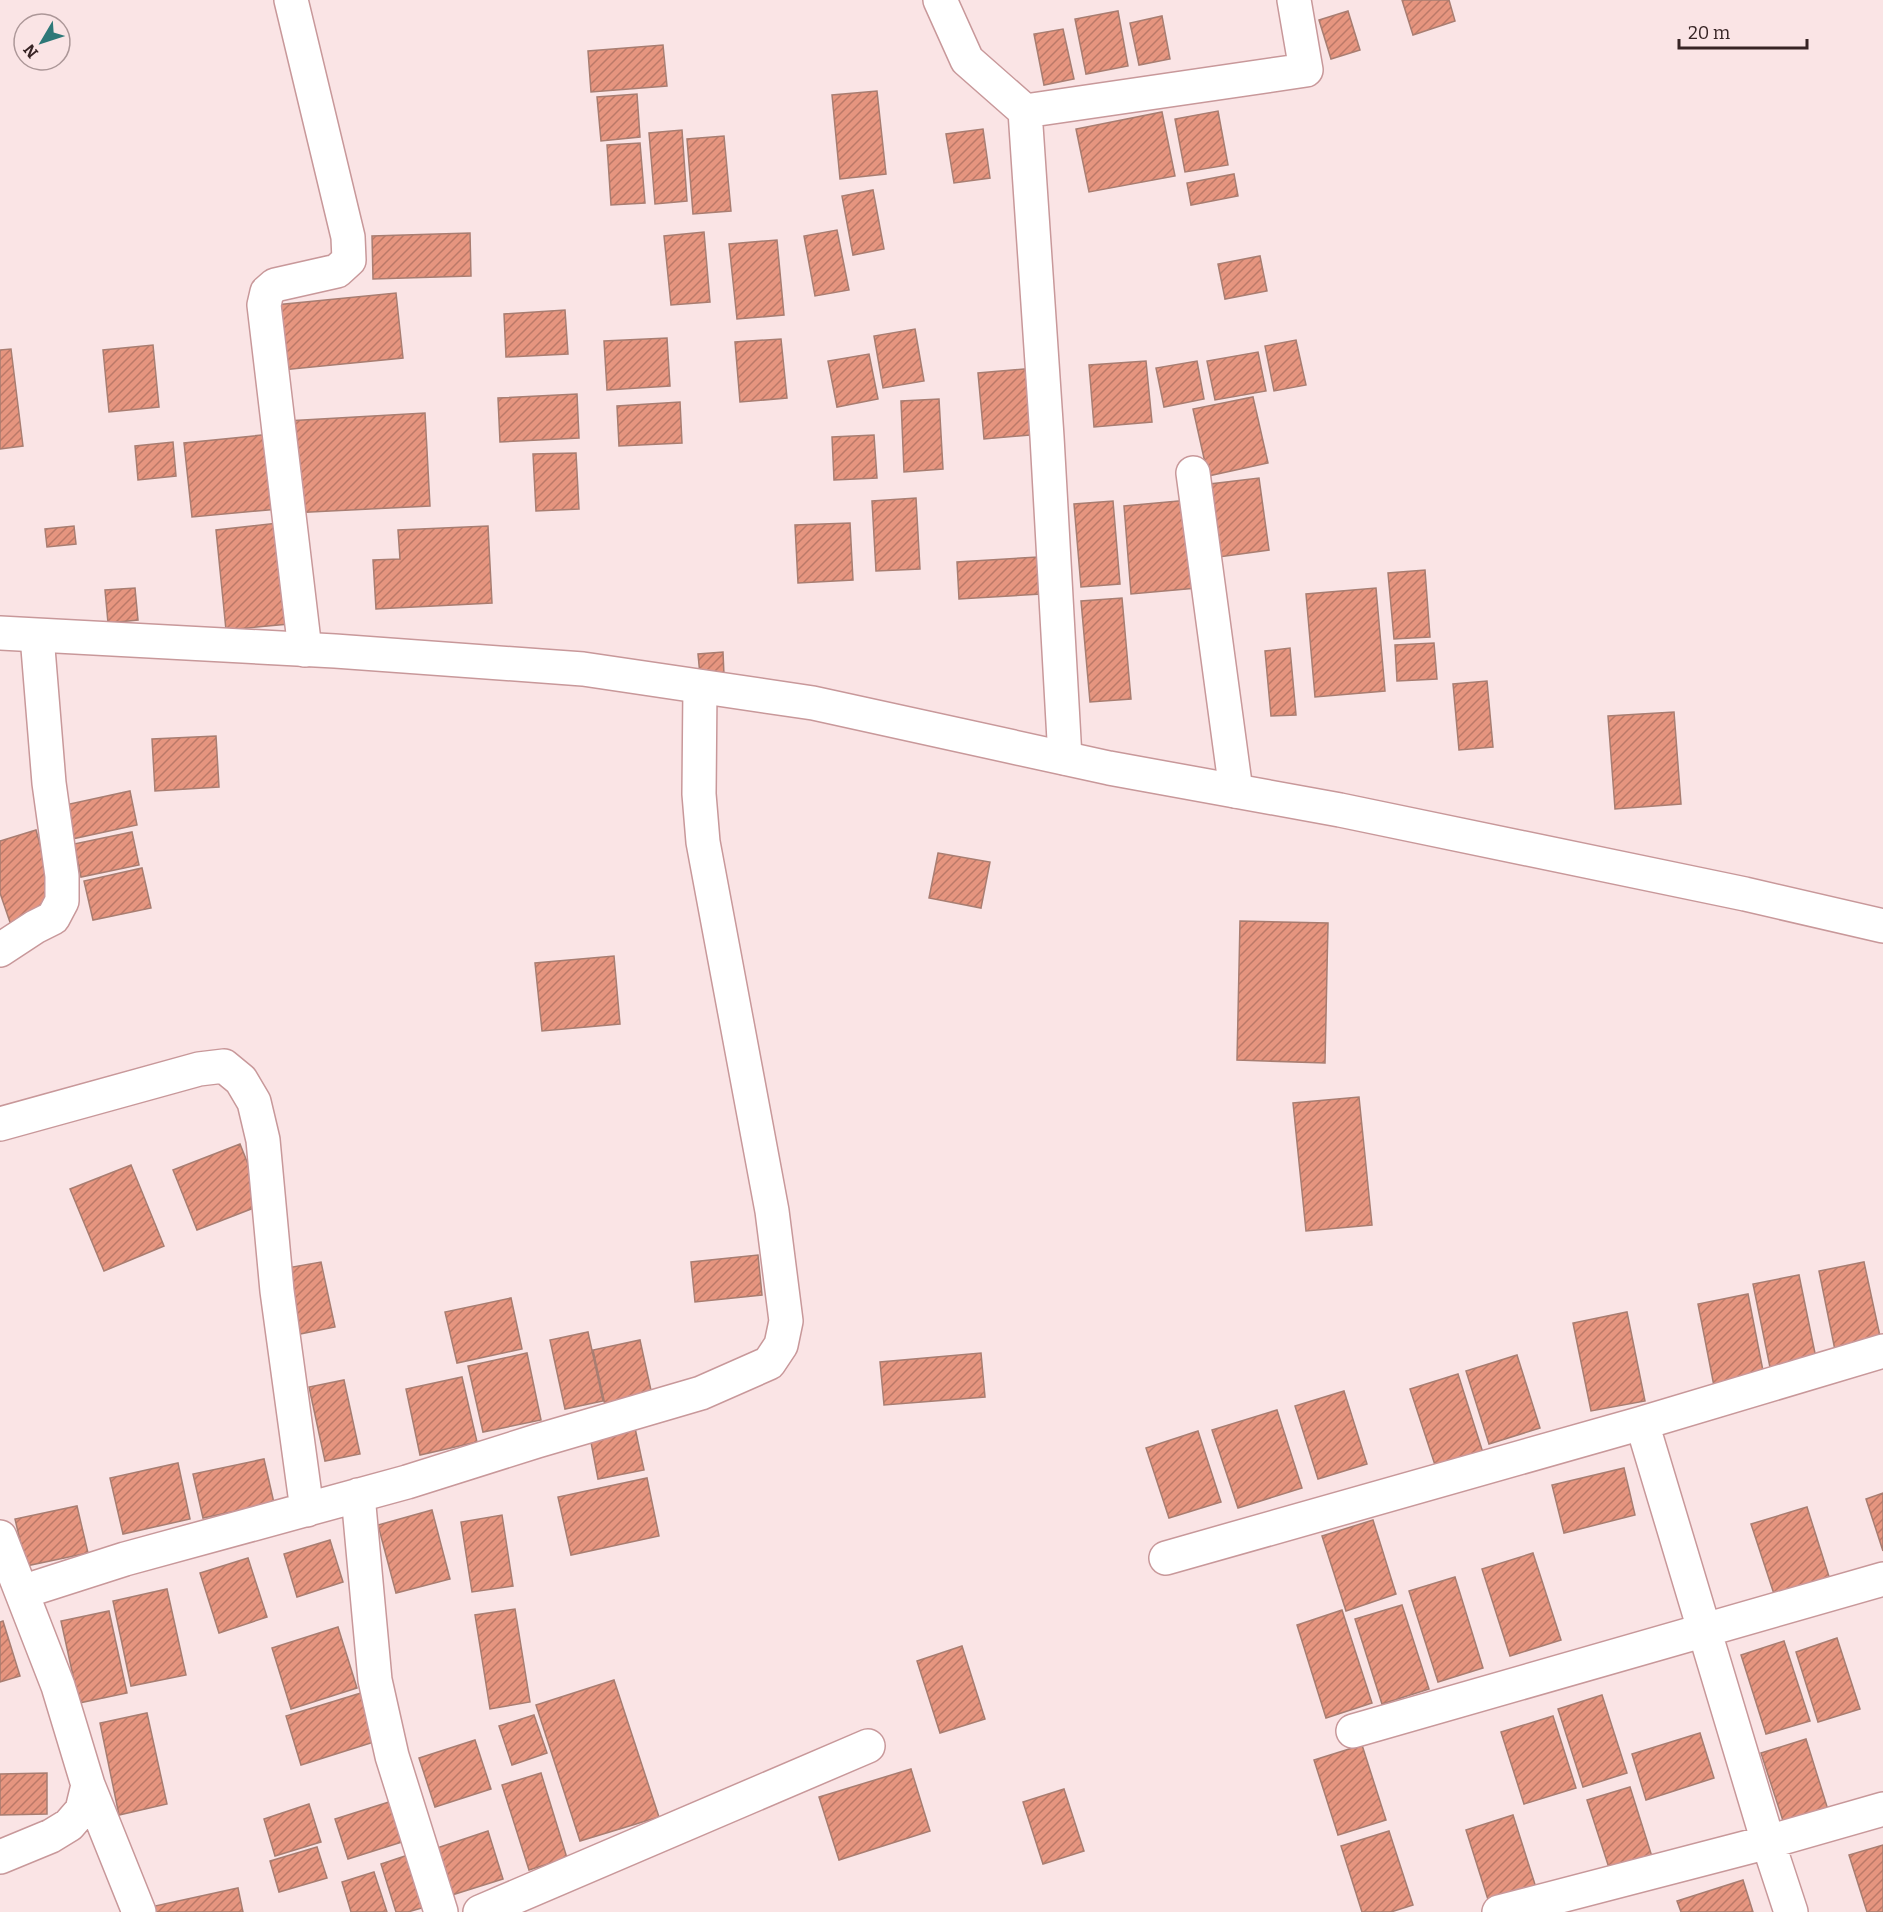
<svg xmlns="http://www.w3.org/2000/svg" width="1883" height="1912" font-family="Bitter,serif">
<style>
.building{fill:url(#building-hatch);stroke:#a87d71;stroke-width:1.5}
.lines{fill:none;stroke-linecap:round;stroke-linejoin:round}
.street-casing{stroke:#c8989a;stroke-width:36}
.secondary-casing{stroke:#c8989a;stroke-width:36}
.street{stroke:#fff;stroke-width:33}
.secondary{stroke:#fff;stroke-width:33}
</style>
<defs>
<pattern id="building-hatch" width="6" height="6" patternUnits="userSpaceOnUse" patternTransform="scale(1.5)"><rect width="6" height="6" fill="#e6957f"/><path d="M-1 1l2-2M0 6l6-6M5 7l2-2" fill="none" stroke="#bb7968"/></pattern>
</defs>
<rect width="100%" height="100%" fill="#fae4e5"/>
<!-- building -->
<path class="building" d="M1402,0H1449L1455,21L1413,35Z
M1118,11L1128,66L1086,74L1075,19Z
M1348,11L1360,50L1331,59L1319,20Z
M1162,16L1170,59L1139,65L1130,23Z
M1063,29L1074,79L1044,85L1034,34Z
M663,45L667,86L591,92L588,51Z
M877,91L886,174L840,179L832,95Z
M637,94L640,137L601,141L597,97Z
M1218,111L1228,165L1185,172L1175,119Z
M1162,112L1175,176L1089,192L1076,129Z
M983,129L990,178L954,183L946,134Z
M682,130L687,201L655,204L649,133Z
M724,136L731,211L693,214L687,139Z
M640,143L645,203L611,205L607,145Z
M1234,174L1238,196L1191,205L1187,183Z
M873,190L884,249L853,255L842,196Z
M837,230L849,290L815,296L804,236Z
M704,232L710,302L671,305L664,236Z
M470,233L471,276L373,279L372,236Z
M777,240L784,315L737,319L729,244Z
M1260,256L1267,291L1225,299L1218,264Z
M396,293L403,358L282,370L275,305Z
M565,310L568,354L506,357L504,314Z
M915,329L924,381L883,388L874,336Z
M667,338L670,386L607,390L604,341Z
M781,339L787,398L740,402L735,342Z
M1296,340L1306,385L1274,391L1265,346Z
M153,345L159,407L109,412L103,350Z
M11,349L23,446L0,449V350Z
M1258,352L1266,391L1215,400L1207,361Z
M869,354L878,399L837,407L828,361Z
M1146,361L1152,422L1094,427L1089,365Z
M1197,361L1204,399L1164,407L1156,368Z
M1035,368L1041,434L984,439L978,373Z
M577,394L579,438L500,442L498,398Z
M1253,397L1268,463L1208,476L1193,409Z
M939,399L943,469L904,472L901,401Z
M680,402L682,443L619,446L617,406Z
M425,413L430,506L291,513L286,421Z
M272,434L279,509L192,517L184,443Z
M874,435L877,478L834,480L832,437Z
M173,442L176,476L138,480L135,446Z
M576,453L579,509L536,511L533,454Z
M1259,478L1269,550L1219,557L1210,484Z
M916,498L920,569L876,571L872,501Z
M1189,500L1197,588L1131,594L1124,506Z
M1113,501L1120,584L1081,587L1074,504Z
M278,523L289,624L226,630L216,530Z
M850,523L853,580L798,583L795,525Z
M74,526L76,544L47,547L45,529Z
M488,526L492,603L376,609L373,560L400,559L398,530Z
M1038,557L1041,594L959,599L957,562Z
M1425,570L1430,637L1394,639L1388,573Z
M135,588L138,620L108,623L105,590Z
M1376,588L1385,691L1315,697L1306,594Z
M1122,598L1131,699L1090,702L1081,601Z
M1434,643L1437,679L1397,681L1395,645Z
M1290,648L1296,715L1271,716L1265,651Z
M723,652L724,675H700L698,654Z
M1487,681L1493,747L1459,750L1453,684Z
M1674,712L1681,804L1615,809L1608,716Z
M216,736L219,787L155,791L152,739Z
M130,791L137,825L72,839L65,805Z
M36,830L55,899L13,931L0,893V841Z
M132,832L139,865L81,877L74,844Z
M938,853L990,862L981,908L929,898Z
M142,868L151,908L93,920L84,881Z
M1240,921L1328,923L1325,1063L1237,1060Z
M614,956L620,1024L542,1031L535,963Z
M1359,1097L1372,1225L1306,1231L1293,1103Z
M240,1144L264,1204L197,1230L173,1170Z
M131,1165L164,1246L104,1271L70,1189Z
M758,1255L762,1295L695,1302L691,1262Z
M321,1262L335,1327L295,1335L281,1269Z
M1864,1262L1881,1341L1835,1350L1819,1271Z
M1799,1275L1817,1363L1771,1372L1753,1284Z
M1748,1294L1764,1376L1714,1386L1698,1304Z
M511,1298L522,1349L457,1363L445,1312Z
M1627,1312L1645,1401L1591,1411L1573,1323Z
M588,1332L603,1401L565,1409L550,1340Z
M640,1340L652,1395L605,1405L593,1350Z
M527,1353L541,1420L483,1432L468,1366Z
M981,1353L985,1397L884,1405L880,1362Z
M1517,1355L1540,1428L1489,1444L1466,1371Z
M1458,1374L1484,1456L1437,1471L1410,1389Z
M462,1377L477,1442L420,1455L406,1389Z
M344,1380L360,1454L325,1461L309,1387Z
M1344,1391L1367,1464L1318,1479L1295,1406Z
M1277,1410L1302,1488L1238,1508L1212,1430Z
M635,1428L644,1470L598,1479L590,1437Z
M1198,1431L1221,1502L1169,1518L1146,1448Z
M264,1459L274,1503L203,1518L193,1474Z
M178,1463L190,1519L123,1534L110,1478Z
M1624,1468L1635,1515L1564,1533L1552,1485Z
M647,1478L659,1536L571,1555L558,1497Z
M1883,1493V1551L1866,1499Z
M77,1506L88,1553L26,1566L15,1519Z
M1807,1507L1832,1586L1777,1603L1751,1524Z
M432,1510L450,1579L396,1593L378,1525Z
M502,1515L513,1586L472,1592L461,1522Z
M1373,1520L1396,1594L1346,1611L1322,1536Z
M330,1540L343,1582L297,1597L284,1554Z
M1533,1553L1561,1640L1510,1656L1482,1569Z
M248,1558L267,1617L219,1633L200,1573Z
M1455,1577L1483,1668L1438,1682L1409,1591Z
M167,1589L186,1675L131,1686L113,1601Z
M1402,1605L1429,1689L1382,1704L1355,1619Z
M515,1609L530,1702L490,1709L475,1615Z
M1342,1610L1372,1703L1326,1718L1297,1625Z
M109,1611L127,1693L79,1703L61,1621Z
M3,1621L20,1676L0,1682V1622Z
M338,1627L357,1688L291,1709L272,1648Z
M1837,1638L1860,1709L1818,1722L1796,1652Z
M1784,1641L1810,1721L1766,1734L1741,1655Z
M962,1646L985,1719L940,1733L917,1661Z
M614,1680L659,1817L580,1841L536,1705Z
M361,1693L377,1741L301,1765L286,1716Z
M1602,1695L1627,1773L1583,1787L1558,1709Z
M147,1713L167,1804L119,1815L100,1723Z
M534,1715L547,1753L512,1765L499,1726Z
M1553,1716L1576,1788L1524,1804L1501,1732Z
M1700,1733L1714,1778L1646,1800L1632,1754Z
M1806,1739L1829,1813L1785,1827L1761,1753Z
M475,1740L491,1789L435,1807L419,1758Z
M1362,1745L1386,1820L1338,1835L1314,1760Z
M911,1769L930,1831L839,1860L819,1797Z
M47,1773V1814L0,1815V1774Z
M541,1773L567,1858L529,1870L502,1785Z
M1630,1787L1654,1863L1612,1877L1587,1800Z
M1064,1789L1084,1851L1043,1864L1023,1802Z
M389,1802L402,1842L348,1859L335,1819Z
M309,1804L321,1842L275,1856L264,1819Z
M1513,1815L1538,1894L1491,1909L1466,1830Z
M488,1831L503,1879L452,1895L437,1848Z
M1389,1831L1413,1905L1391,1912H1362L1341,1846Z
M1883,1845V1912H1867L1849,1855Z
M317,1847L327,1878L279,1892L270,1861Z
M408,1855L425,1907L408,1912H396L381,1864Z
M374,1872L387,1912H351L342,1882Z
M1743,1880L1753,1912H1681L1677,1901Z
M238,1888L243,1912H156L155,1906Z"/>
<g class="lines">
<defs>
<path id="street" d="M291,0L348,237L349,260L337,271L275,285L267,292L264,305L305,650
M940,0L967,60L1025,111L1047,437L1065,758
M1025,111L1306,70L1294,0
M1193,473L1236,791
M0,950L35,927L53,918L62,901V876L49,783L37,636
M0,1124L199,1069L224,1066L241,1080L254,1102L263,1140L277,1291L307,1510
M358,1495L375,1680L392,1756L441,1912
M0,1537L58,1686L88,1785L82,1810L69,1825L51,1836L0,1857
M1166,1558L1642,1423
M22,1592L125,1559L407,1482L537,1441L701,1393L769,1363L781,1345L786,1321L772,1211L703,842L699,794L700,687
M1353,1731L1883,1579
M88,1785L139,1912
M480,1912L868,1746
M1499,1912L1768,1842L1883,1809
M1791,1912L1768,1842L1642,1423L1883,1351"/>
<path id="secondary" d="M0,633L335,651L583,669L813,703L1109,768L1340,810L1745,894L1883,926"/>
</defs>
<!-- street casing -->
<use href="#street" class="street-casing"/>
<!-- secondary casing -->
<use href="#secondary" class="secondary-casing"/>
<!-- street -->
<use href="#street" class="street"/>
<!-- secondary -->
<use href="#secondary" class="secondary"/>
</g>
<!-- north arrow -->
<g transform="translate(42 42) rotate(231)"><circle r="28" fill="#fae4e5" stroke="#ac9798" stroke-width="1.5"/>
<path d="M0-4.5L10 22L0 15L-10 22Z" fill="#2e7878"/>
<text y="-9" font-size="16" font-weight="bold" text-anchor="middle" fill="#372425">N</text>
</g>
<!-- scale -->
<path d="M1679 39v9h128v-9" fill="none" stroke="#372425" stroke-width="3"/>
<text x="1688" y="39" font-size="18" fill="#372425" stroke="#fae4e5" stroke-width="4.5" paint-order="stroke">20 m</text>
</svg>
